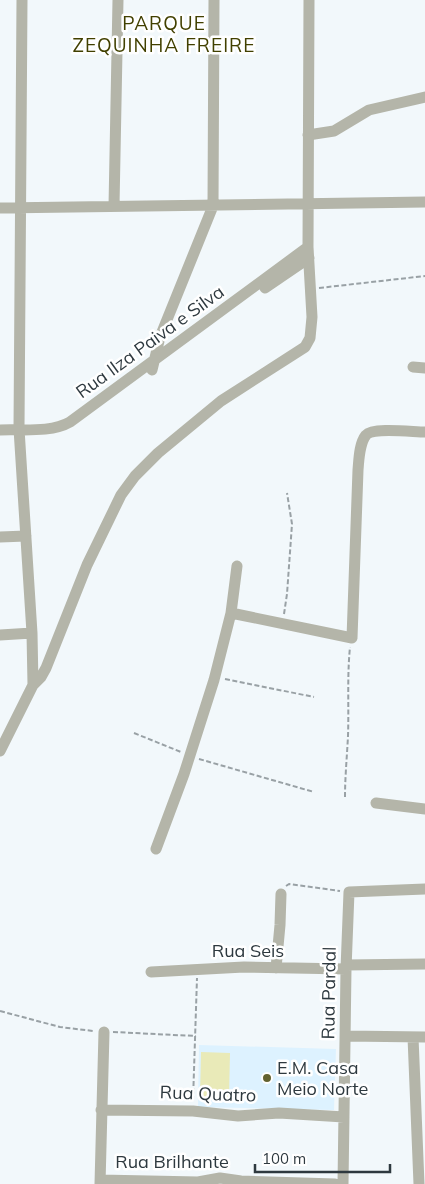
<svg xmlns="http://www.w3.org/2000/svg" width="425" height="1184" font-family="Mulish,sans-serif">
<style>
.built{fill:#ddf2ff}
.green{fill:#e9eab8}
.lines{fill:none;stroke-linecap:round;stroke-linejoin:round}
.path{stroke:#99a1a5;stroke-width:2;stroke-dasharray:5 2.5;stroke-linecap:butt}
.minor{stroke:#b4b5a9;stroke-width:11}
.poi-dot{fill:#626230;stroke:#fff;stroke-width:2}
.labels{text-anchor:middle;stroke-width:5;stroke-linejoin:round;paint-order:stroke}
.street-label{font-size:18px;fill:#2e393f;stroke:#fff}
.poi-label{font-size:18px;fill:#2e393f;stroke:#fff;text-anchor:start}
.neighbourhood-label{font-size:19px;letter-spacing:1px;fill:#414000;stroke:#fff}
</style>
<rect width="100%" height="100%" fill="#f2f8fb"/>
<!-- built -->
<path class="built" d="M199,1045L336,1049L334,1110L198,1107Z"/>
<!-- green -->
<path class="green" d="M201,1052L230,1053L229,1098L200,1097Z"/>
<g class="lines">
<!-- path -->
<path class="path" d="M319,288L425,276
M284,614L287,594L292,524L287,493
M225,679L314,697
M134,733L181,752
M199,759L314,792
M345,797C345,777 347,756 348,736C349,706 347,677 350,647
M286,886L289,884L340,891
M0,1011L60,1027L93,1031
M113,1032L196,1036
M193,1101L197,978"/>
<!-- minor -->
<path class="minor" d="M308,135L334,131L369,110L425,97
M114,206L118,0
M0,208L425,202
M265,288L309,258
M413,367L425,368
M152,370L160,337L213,206L214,0
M0,430C22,429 51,433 70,422L308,247
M0,537L26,536
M231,613L352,638L358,470C359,459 359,444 366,435C373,427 413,432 425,432
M0,635L32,633
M33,685L41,677L46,668L87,565L121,495L135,476L158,453L221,401L305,347L310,338L312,317L308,247L309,0
M0,751L33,685L32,633L19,429L22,0
M376,803L425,809
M156,849L184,774L214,680L231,613L237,566
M346,965L425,964
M276,968L280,925L281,894
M151,972L244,967L346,969
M346,1036L425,1037
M413,1037L419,1184
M101,1110L193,1111L238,1116L279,1113L344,1117
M100,1180L198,1182L220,1178L241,1181L335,1184
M100,1184L104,1032
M343,1184L346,969L349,892L425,889"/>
</g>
<!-- markers -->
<circle class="poi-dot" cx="267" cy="1078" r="5"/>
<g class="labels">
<!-- street labels -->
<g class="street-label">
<text transform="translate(150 342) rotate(-36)" y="6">Rua Ilza Paiva e Silva</text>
<text x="248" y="957">Rua Seis</text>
<text transform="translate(329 993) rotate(-89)" y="6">Rua Pardal</text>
<text transform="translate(208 1094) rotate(2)" y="6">Rua Quatro</text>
<text x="172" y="1168">Rua Brilhante</text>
</g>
<!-- poi labels -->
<g class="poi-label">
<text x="277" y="1074">E.M. Casa<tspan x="277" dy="21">Meio Norte</tspan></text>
</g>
<!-- neighbourhood labels -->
<g class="neighbourhood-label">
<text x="164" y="30">PARQUE<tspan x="164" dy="22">ZEQUINHA FREIRE</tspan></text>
</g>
</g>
<!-- scale -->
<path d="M255 1164v8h135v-8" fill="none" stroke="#2e393f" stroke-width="2.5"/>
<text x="262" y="1164" font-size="15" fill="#2e393f" stroke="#ffffff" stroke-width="4" paint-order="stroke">100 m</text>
</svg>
